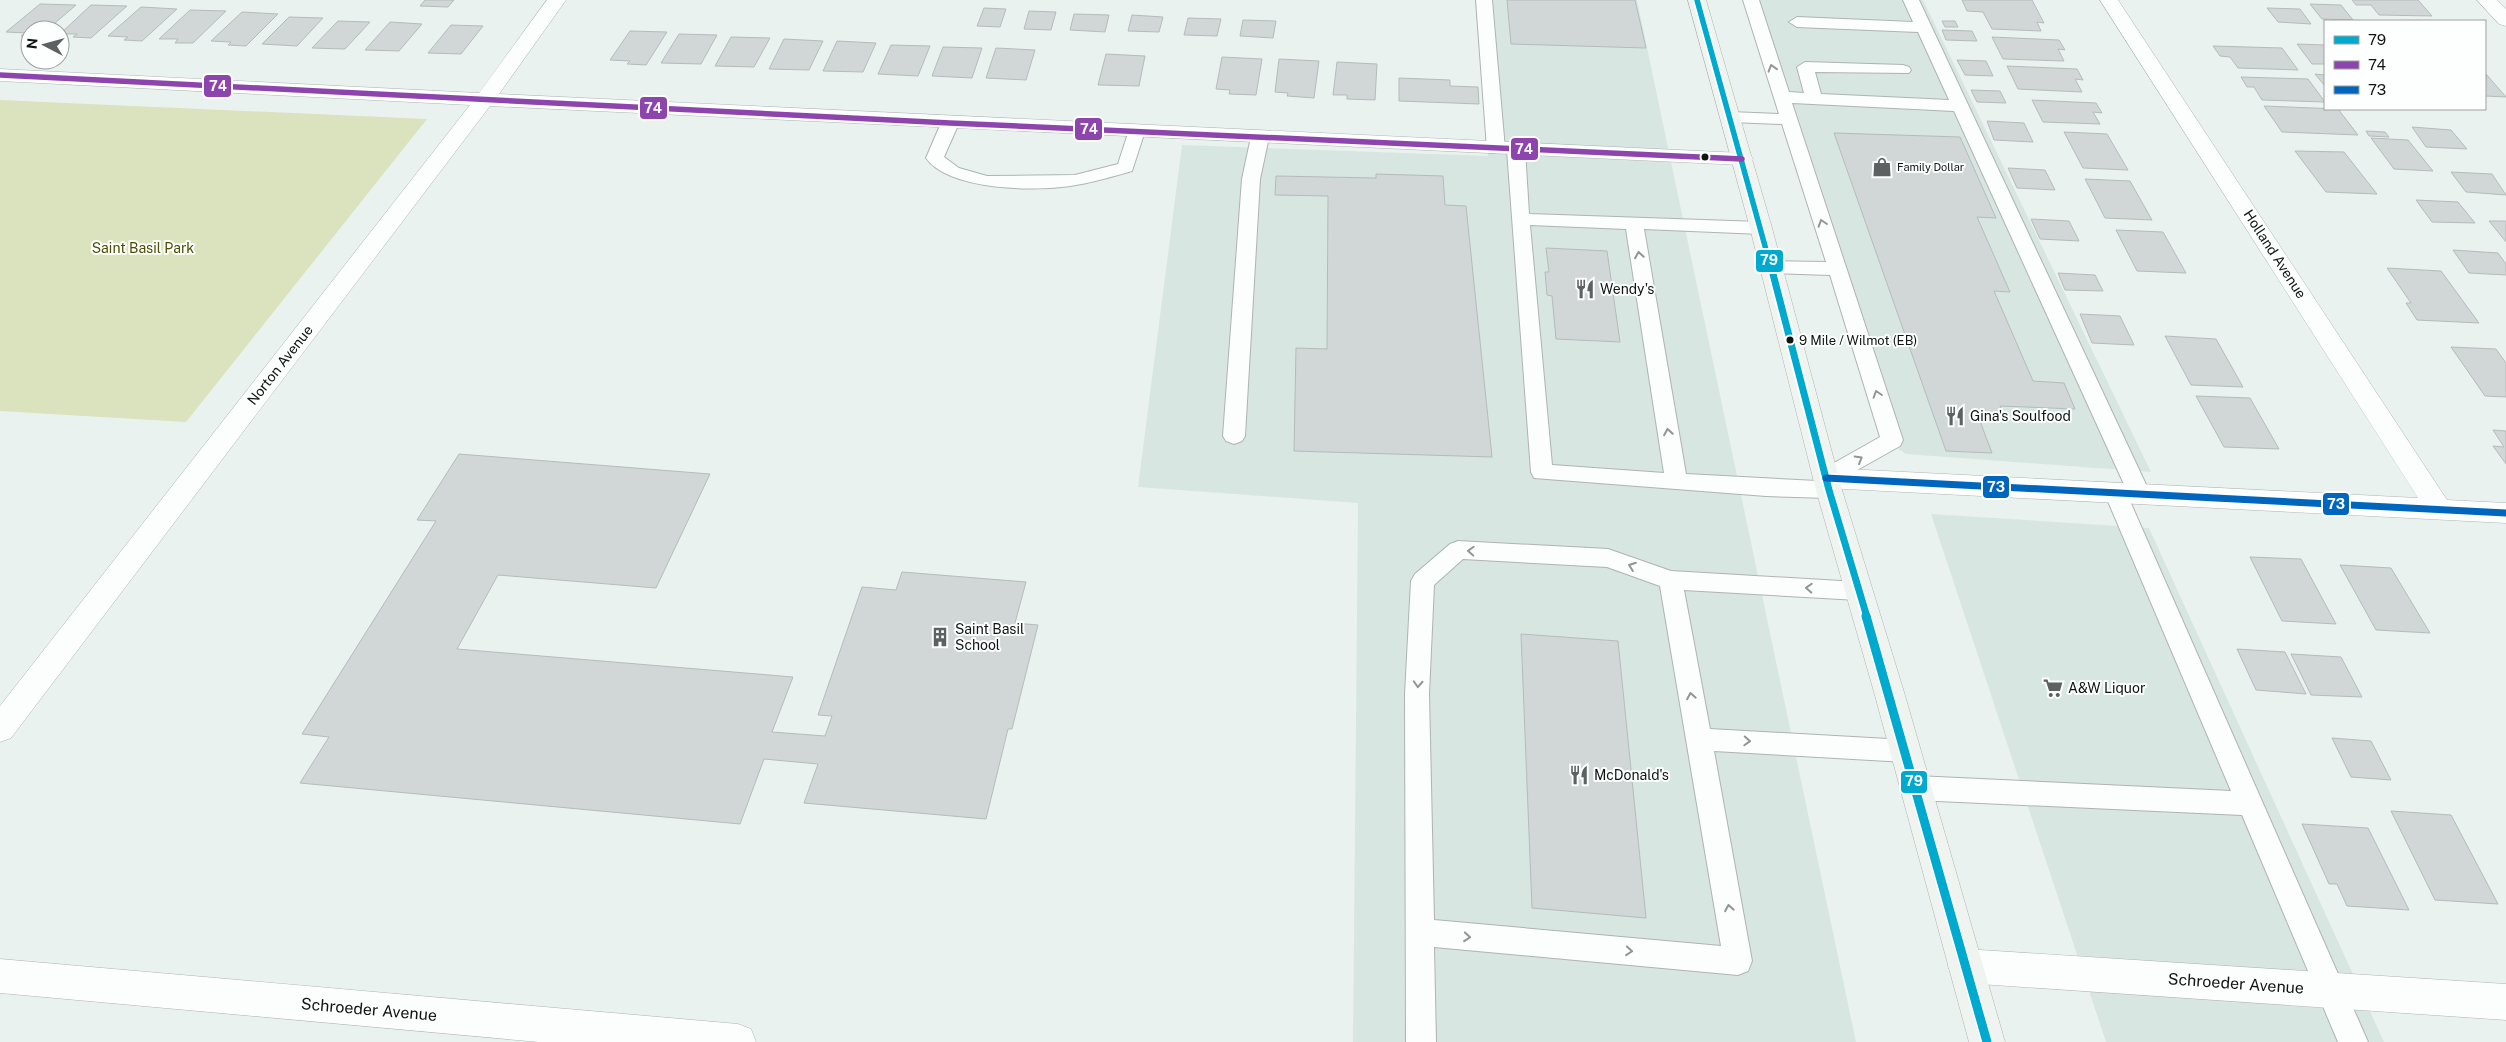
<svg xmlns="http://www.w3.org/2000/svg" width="2506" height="1042" font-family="'Public Sans',sans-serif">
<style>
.built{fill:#d7e6e1}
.green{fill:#dbe2be}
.building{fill:#d1d7d6;stroke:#b5bbba}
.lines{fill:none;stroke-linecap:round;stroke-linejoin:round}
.service-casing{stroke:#aeb4b1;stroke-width:2}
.minor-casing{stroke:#aeb4b1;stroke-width:1}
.secondary-casing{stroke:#aeb4b1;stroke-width:1}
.service{fill:#fcfdfd;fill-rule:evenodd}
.minor{fill:#fcfdfd;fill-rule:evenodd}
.secondary{fill:#eff4f0;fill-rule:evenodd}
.bus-1-far2-casing{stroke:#fcfffe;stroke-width:9}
.bus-1-far1-casing{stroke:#fcfffe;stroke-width:11}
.bus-1-casing{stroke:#fcfffe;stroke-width:12}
.bus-2-casing{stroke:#fcfffe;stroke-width:9}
.bus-3-casing{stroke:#fcfffe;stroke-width:11}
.bus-1-far2{stroke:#00a9ce;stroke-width:5.5}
.bus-1-far1{stroke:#00a9ce;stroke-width:7}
.bus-1{stroke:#00a9ce;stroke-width:9}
.bus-2{stroke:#8e44ad;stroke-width:5.5}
.bus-3{stroke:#0065bd;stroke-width:7}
.oneway{stroke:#929594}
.bus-dot{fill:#101514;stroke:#fcfffe;stroke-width:2}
.labels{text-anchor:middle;stroke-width:4;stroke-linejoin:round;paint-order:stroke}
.far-poi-label{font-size:11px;fill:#101514;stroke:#fcfffe;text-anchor:start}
.bus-label{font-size:13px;fill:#101514;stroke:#fcfffe;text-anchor:start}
.park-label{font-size:14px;fill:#4c4e00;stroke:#fcfffe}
.street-label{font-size:14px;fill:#101514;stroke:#fcfffe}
.poi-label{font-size:14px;fill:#101514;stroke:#fcfffe;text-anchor:start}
.near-street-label{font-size:16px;fill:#101514;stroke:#fcfffe}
.line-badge{stroke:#fcfffe;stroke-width:2}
.badge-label{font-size:14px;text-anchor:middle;font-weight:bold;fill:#fff}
</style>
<rect width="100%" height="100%" fill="#eaf2ef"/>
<!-- built -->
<path class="built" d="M1475,0H1637L1856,1042H1353L1358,503L1138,487L1182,145L1488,156Z
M1748,0H1923L2151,472L1906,454L1890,443Z
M1931,514L2149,528L2384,1042H2106Z"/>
<!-- green -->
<path class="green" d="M0,100L427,119L186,422L0,411Z"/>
<!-- building -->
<path class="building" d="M425,0H454L448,7L420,6Z
M1507,0H1635L1646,48L1511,44Z
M1962,0H2032L2044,23L2037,22L2041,31L1992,29L1983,12L1967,11Z
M2352,0H2418L2432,16L2379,15L2371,5H2356Z
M40,4L76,5L47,30H30V37L21,36L25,33L6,32Z
M2310,4L2341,5L2353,20L2322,19Z
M91,5L127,6L91,38L73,37L77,34H60Z
M141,7L177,9L142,41L124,40L128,37L108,36Z
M984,8L1006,9L1000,27L977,26Z
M2267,8L2300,9L2311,24L2278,22Z
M190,10L226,11L193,43H175L178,39H159Z
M1029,11L1056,12L1051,30L1024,29Z
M242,12L278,14L246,46L228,45L231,42L211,41Z
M1074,14L1109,15L1105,32L1070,30Z
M1132,15L1163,17L1159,32L1128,31Z
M289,17L323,18L297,46L262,44Z
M1188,18L1221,19L1217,36L1184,35Z
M1243,20L1276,21L1273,38L1240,36Z
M338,21L370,22L345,49L312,48Z
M1942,21H1955L1958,27H1945Z
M390,22L422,24L399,51L365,50Z
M451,25L483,26L461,54L428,53Z
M1942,30L1972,31L1977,41L1946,40Z
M630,31L667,32L646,65L627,64L630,61L610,60Z
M679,34L717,35L701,64L661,63Z
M731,37L770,38L754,67L715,66Z
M1992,37L2059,40L2065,50L2058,49L2064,61L2003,59Z
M784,39L823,41L809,70L769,69Z
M837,41L876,43L863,72L823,71Z
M2297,44L2325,45V64H2312Z
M891,45L930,46L918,76L878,74Z
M2213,46L2282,48L2298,70L2238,68L2230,57L2220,56Z
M943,47L982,48L972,78L932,76Z
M996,48L1035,50L1026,80L986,78Z
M1106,54L1145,56L1139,86L1098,85Z
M1222,57L1262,59L1256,95L1229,94L1230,90L1216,89Z
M1279,59L1319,61L1314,98L1287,96L1288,93L1275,92Z
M1957,60L1986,61L1993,76L1965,75Z
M1337,62L1377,64L1375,100L1347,99V95H1333Z
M2007,66L2077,69L2083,80L2075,79L2082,92L2018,89Z
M2315,74L2325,75V85H2324Z
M2486,74L2506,97L2485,96Z
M2241,77L2308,79L2325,102L2262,100L2254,87H2247Z
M1399,78L1450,80V86L1478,87L1479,104L1399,101Z
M1971,90L2000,91L2006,103L1977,102Z
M2032,100L2096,103L2102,113L2093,112L2100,124L2043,122Z
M2264,106L2338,109L2358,135L2282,132Z
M1987,121L2024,123L2033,142L1994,140Z
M2412,127L2451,130L2467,149L2426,147Z
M2366,131L2385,132L2389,137L2369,136Z
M2064,132L2107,134L2128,170L2083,168Z
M1834,133L1960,137L1996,218L1977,217L2010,292L1994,291L2033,381L2064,383L2075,409L2000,406L2005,418L1978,416L1992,453L1946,451Z
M2371,138L2408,140L2433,171L2394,169Z
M2295,151L2344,152L2377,194L2326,192Z
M2008,168L2045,170L2055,190L2017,188Z
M2451,172L2492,174L2506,195L2466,192Z
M1376,174L1443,176L1445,205L1466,206L1492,457L1294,451L1296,348L1327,349L1328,196L1275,195L1276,176L1376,178Z
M2085,179L2130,181L2152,220L2105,218Z
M2416,200L2458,202L2475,223L2432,222Z
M2031,219L2069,221L2079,241L2040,239Z
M2489,221H2506V242Z
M2116,230L2163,232L2186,273L2137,271Z
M1546,248L1607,251L1620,342L1556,339L1552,296L1547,295L1545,272H1549Z
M2453,250L2498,253L2506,264V275L2469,273Z
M2387,268L2441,271L2479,323L2417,320L2406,303H2411Z
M2058,273L2095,275L2103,291L2065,290Z
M2080,314L2120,316L2134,345L2092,343Z
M2165,336L2216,339L2243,387L2191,385Z
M2451,347L2496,349L2506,363V397L2485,396Z
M2196,396L2250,398L2279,449L2224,447Z
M2493,430L2506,431V464L2493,446L2504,447Z
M459,454L710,474L656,588L498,575L457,649L793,677L772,732L825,736L832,716L818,715L862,587L896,590L902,572L1026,582L1015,623L1038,625L1012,729H1008L986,819L804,803L818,764L764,759L740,824L300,783L329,737L302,734L436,521L417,520Z
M2250,557L2301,559L2336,624L2282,621Z
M2340,565L2391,568L2430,633L2376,630Z
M1521,634L1618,641L1646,918L1532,908Z
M2237,649L2285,652L2306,694L2256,690Z
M2291,654L2341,657L2362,697L2311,695Z
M2332,738L2371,741L2391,780L2351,777Z
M2391,811L2451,815L2498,904L2435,900Z
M2302,824L2368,828L2409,910L2347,906L2337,884H2329Z"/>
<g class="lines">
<defs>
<path id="service" d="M1476,0H1492L1505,149L1502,153H1490L1487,149Z
M1743,0H1759L1789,92L1804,93L1797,67L1805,62L1903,65L1909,67L1911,70L1909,73L1815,72L1821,94L1949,100L1918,32L1797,27L1789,22L1797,17L1913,22L1903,0H1919L2150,493L2147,499L2139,501L2131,499L2128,493L1954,111L1792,103L1903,440L1900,446L1834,483L1840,490L1837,496L1829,498L1766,496L1534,478L1531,472L1507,150L1510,146H1522L1525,150L1529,214L1761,222L1768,224L1770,228L1768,232L1761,234L1644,229L1686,474L1817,481L1815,478L1818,472L1880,437L1830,275L1771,273L1764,271L1761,267L1764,263L1771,261L1826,262L1782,124L1730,122L1724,121L1722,117L1724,113L1730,112L1779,114ZM1530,225L1626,229L1664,473L1552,465Z
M950,118L956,119L959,123L944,157L959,168L987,176L1075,175L1118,164L1130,127H1142L1145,131L1132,171C1114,176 1095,182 1076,185C1039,192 949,191 926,158L941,123L944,119Z
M1260,132L1266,133L1269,137L1260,179L1245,436L1242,441L1234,444L1226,441L1223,436L1242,179L1251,137L1254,133Z
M2115,484L2123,486L2126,492L2368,1042H2338L2242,815L1916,800L1907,796L1903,788L1907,780L1916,776L2231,791L2104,492L2107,486Z
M1458,541L1608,549L1671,571L1858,582L1866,584L1870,591L1866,598L1858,600L1684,590L1710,729L1906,740L1915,743L1919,751L1915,759L1906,762L1714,751L1752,961L1748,971L1738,975L1434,947L1436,1042H1406L1405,694L1411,581L1415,574L1450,544ZM1463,559L1607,567L1660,586L1721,946L1434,920L1429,694L1434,585Z"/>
<path id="minor" d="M547,0H566L499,94L1742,153L1750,154L1753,159L1750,164L1742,165L490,106L11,738L0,742V706L470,105L0,81V69L479,93Z
M2100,0H2118L2447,500L2506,503V523L1826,488L1817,485L1813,478L1817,471L1826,468L2418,498Z
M2477,0H2497L2506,9V26L2499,24Z
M1965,949L2506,984V1020L1965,983L1953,978L1948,966L1953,954Z
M0,959L738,1024L751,1029L756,1042H539L0,993Z"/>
<path id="secondary" d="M1688,0H1706L1772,228L1842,490L1904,692L2005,1042H1969L1874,692L1816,490L1750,228Z"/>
</defs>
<!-- service casing -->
<use href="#service" class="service-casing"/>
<!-- minor casing -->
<use href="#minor" class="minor-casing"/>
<!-- secondary casing -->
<use href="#secondary" class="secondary-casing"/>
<!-- service -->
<use href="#service" class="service"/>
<!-- minor -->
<use href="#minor" class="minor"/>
<!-- secondary -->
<use href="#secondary" class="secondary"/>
<defs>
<path id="bus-1-far2" d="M1697,0L1773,275"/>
<path id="bus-1-far1" d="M1773,274L1829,490L1867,617"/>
<path id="bus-1" d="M1866,616L1987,1042"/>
<path id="bus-2" d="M0,75L950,123L1742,159"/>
<path id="bus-3" d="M1826,478L2506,513"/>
</defs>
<!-- bus-1-far2 casing -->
<use href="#bus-1-far2" class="bus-1-far2-casing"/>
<!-- bus-1-far1 casing -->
<use href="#bus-1-far1" class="bus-1-far1-casing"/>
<!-- bus-1 casing -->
<use href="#bus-1" class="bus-1-casing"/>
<!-- bus-2 casing -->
<use href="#bus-2" class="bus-2-casing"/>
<!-- bus-3 casing -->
<use href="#bus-3" class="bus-3-casing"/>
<!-- bus-1-far2 -->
<use href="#bus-1-far2" class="bus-1-far2"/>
<!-- bus-1-far1 -->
<use href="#bus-1-far1" class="bus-1-far1"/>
<!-- bus-1 -->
<use href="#bus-1" class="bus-1"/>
<!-- bus-2 -->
<use href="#bus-2" class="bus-2"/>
<!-- bus-3 -->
<use href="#bus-3" class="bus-3"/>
</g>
<!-- one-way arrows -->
<defs><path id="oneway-chevron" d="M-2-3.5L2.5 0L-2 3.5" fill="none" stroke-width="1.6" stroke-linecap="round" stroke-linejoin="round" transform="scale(1.25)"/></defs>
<g class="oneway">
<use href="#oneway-chevron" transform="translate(1772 68) rotate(-107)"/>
<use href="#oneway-chevron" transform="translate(1822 223) rotate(-108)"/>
<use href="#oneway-chevron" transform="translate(1639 255) rotate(-99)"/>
<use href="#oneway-chevron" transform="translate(1877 394) rotate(-108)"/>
<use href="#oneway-chevron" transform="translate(1668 432) rotate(-99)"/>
<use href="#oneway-chevron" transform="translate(1859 459) rotate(-30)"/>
<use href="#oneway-chevron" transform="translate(1471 551) rotate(-177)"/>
<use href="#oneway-chevron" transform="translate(1632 566) rotate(-160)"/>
<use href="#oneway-chevron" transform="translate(1809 588) rotate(-177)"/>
<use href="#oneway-chevron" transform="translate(1418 684) rotate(93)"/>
<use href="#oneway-chevron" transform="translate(1691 696) rotate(-100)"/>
<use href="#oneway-chevron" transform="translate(1747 741) rotate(3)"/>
<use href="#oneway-chevron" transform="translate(1729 908) rotate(-100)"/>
<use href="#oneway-chevron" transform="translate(1467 937) rotate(5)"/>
<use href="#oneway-chevron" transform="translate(1629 951) rotate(5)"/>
</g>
<!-- icons -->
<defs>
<symbol id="shop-bare" viewBox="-9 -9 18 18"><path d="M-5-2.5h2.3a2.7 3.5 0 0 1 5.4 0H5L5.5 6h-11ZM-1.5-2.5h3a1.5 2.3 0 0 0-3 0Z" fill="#5c6261" stroke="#fcfffe" stroke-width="2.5" paint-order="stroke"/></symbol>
<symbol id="restaurant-bare" viewBox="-9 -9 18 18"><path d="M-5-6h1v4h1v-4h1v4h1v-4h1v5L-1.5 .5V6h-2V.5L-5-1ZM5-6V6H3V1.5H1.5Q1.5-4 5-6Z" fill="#5c6261" stroke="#fcfffe" stroke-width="2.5" paint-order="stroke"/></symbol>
<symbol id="building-bare" viewBox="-9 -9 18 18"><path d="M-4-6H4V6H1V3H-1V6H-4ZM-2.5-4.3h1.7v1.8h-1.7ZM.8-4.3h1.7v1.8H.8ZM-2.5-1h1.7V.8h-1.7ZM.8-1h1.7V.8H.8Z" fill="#5c6261" stroke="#fcfffe" stroke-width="2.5" paint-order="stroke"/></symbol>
<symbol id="supermarket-bare" viewBox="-9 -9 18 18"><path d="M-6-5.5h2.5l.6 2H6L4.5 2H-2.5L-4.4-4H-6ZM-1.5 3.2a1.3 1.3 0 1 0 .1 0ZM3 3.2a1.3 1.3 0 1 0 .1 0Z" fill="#5c6261" stroke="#fcfffe" stroke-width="2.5" paint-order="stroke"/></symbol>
</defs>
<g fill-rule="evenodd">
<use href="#shop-bare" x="1868" y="153" width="28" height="28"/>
<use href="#restaurant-bare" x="1571" y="275" width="28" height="28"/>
<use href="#restaurant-bare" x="1941" y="402" width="28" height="28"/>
<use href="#building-bare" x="926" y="623" width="28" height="28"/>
<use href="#supermarket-bare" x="2039" y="674" width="28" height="28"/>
<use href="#restaurant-bare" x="1565" y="761" width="28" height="28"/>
</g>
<!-- markers -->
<g class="bus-dot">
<circle cx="1705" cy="157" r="4.5"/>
<circle cx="1790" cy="340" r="4.5"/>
</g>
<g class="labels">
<!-- far-poi labels -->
<g class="far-poi-label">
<text x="1897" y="171">Family Dollar</text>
</g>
<!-- bus labels -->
<g class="bus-label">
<text x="1799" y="345">9 Mile / Wilmot (EB)</text>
</g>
<!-- park labels -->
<g class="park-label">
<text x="143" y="253">Saint Basil Park</text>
</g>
<!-- street labels -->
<g class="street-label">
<text transform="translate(2275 254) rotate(57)" y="5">Holland Avenue</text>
<text transform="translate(280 365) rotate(-52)" y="5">Norton Avenue</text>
</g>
<!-- poi labels -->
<g class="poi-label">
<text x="1600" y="294">Wendy's</text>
<text x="1970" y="421">Gina's Soulfood</text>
<text x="955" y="634">Saint Basil<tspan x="955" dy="16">School</tspan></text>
<text x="2068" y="693">A&amp;W Liquor</text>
<text x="1594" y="780">McDonald's</text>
</g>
<!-- near-street labels -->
<g class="near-street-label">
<text transform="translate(2236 983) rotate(4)" y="6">Schroeder Avenue</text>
<text transform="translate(369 1009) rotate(5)" y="6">Schroeder Avenue</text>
</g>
</g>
<g class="line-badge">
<rect x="203" y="74" width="29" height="24" rx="5" fill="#8e44ad"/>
<rect x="639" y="96" width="29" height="24" rx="5" fill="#8e44ad"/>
<rect x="1074" y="117" width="29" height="24" rx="5" fill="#8e44ad"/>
<rect x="1510" y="137" width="29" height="24" rx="5" fill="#8e44ad"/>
<rect x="1755" y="249" width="29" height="24" rx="5" fill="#00a9ce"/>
<rect x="1982" y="475" width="28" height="24" rx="5" fill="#0065bd"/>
<rect x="2322" y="492" width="28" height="24" rx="5" fill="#0065bd"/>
<rect x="1900" y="770" width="28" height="24" rx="5" fill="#00a9ce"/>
</g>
<g class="badge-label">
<text x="218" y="91">74</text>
<text x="653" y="113">74</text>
<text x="1089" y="134">74</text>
<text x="1524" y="154">74</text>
<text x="1769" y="265">79</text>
<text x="1996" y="492">73</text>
<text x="2336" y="509">73</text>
<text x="1914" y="786">79</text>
</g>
<!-- legend -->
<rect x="2324" y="20" width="162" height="90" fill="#fcfffe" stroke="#9ea1a0"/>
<rect x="2334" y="36" width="25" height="8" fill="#00a9ce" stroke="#9ea1a0"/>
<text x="2368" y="45" font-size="15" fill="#101514">79</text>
<rect x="2334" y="61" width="25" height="8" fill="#8e44ad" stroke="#9ea1a0"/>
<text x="2368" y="70" font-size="15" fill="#101514">74</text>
<rect x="2334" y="86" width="25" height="8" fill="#0065bd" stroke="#9ea1a0"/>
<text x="2368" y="95" font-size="15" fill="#101514">73</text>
<!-- north arrow -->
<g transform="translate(45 45) rotate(276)"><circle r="24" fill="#fcfffe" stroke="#9ea1a0"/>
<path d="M0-4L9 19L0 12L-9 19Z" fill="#5c6261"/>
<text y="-8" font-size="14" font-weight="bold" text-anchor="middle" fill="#101514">N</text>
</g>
</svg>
